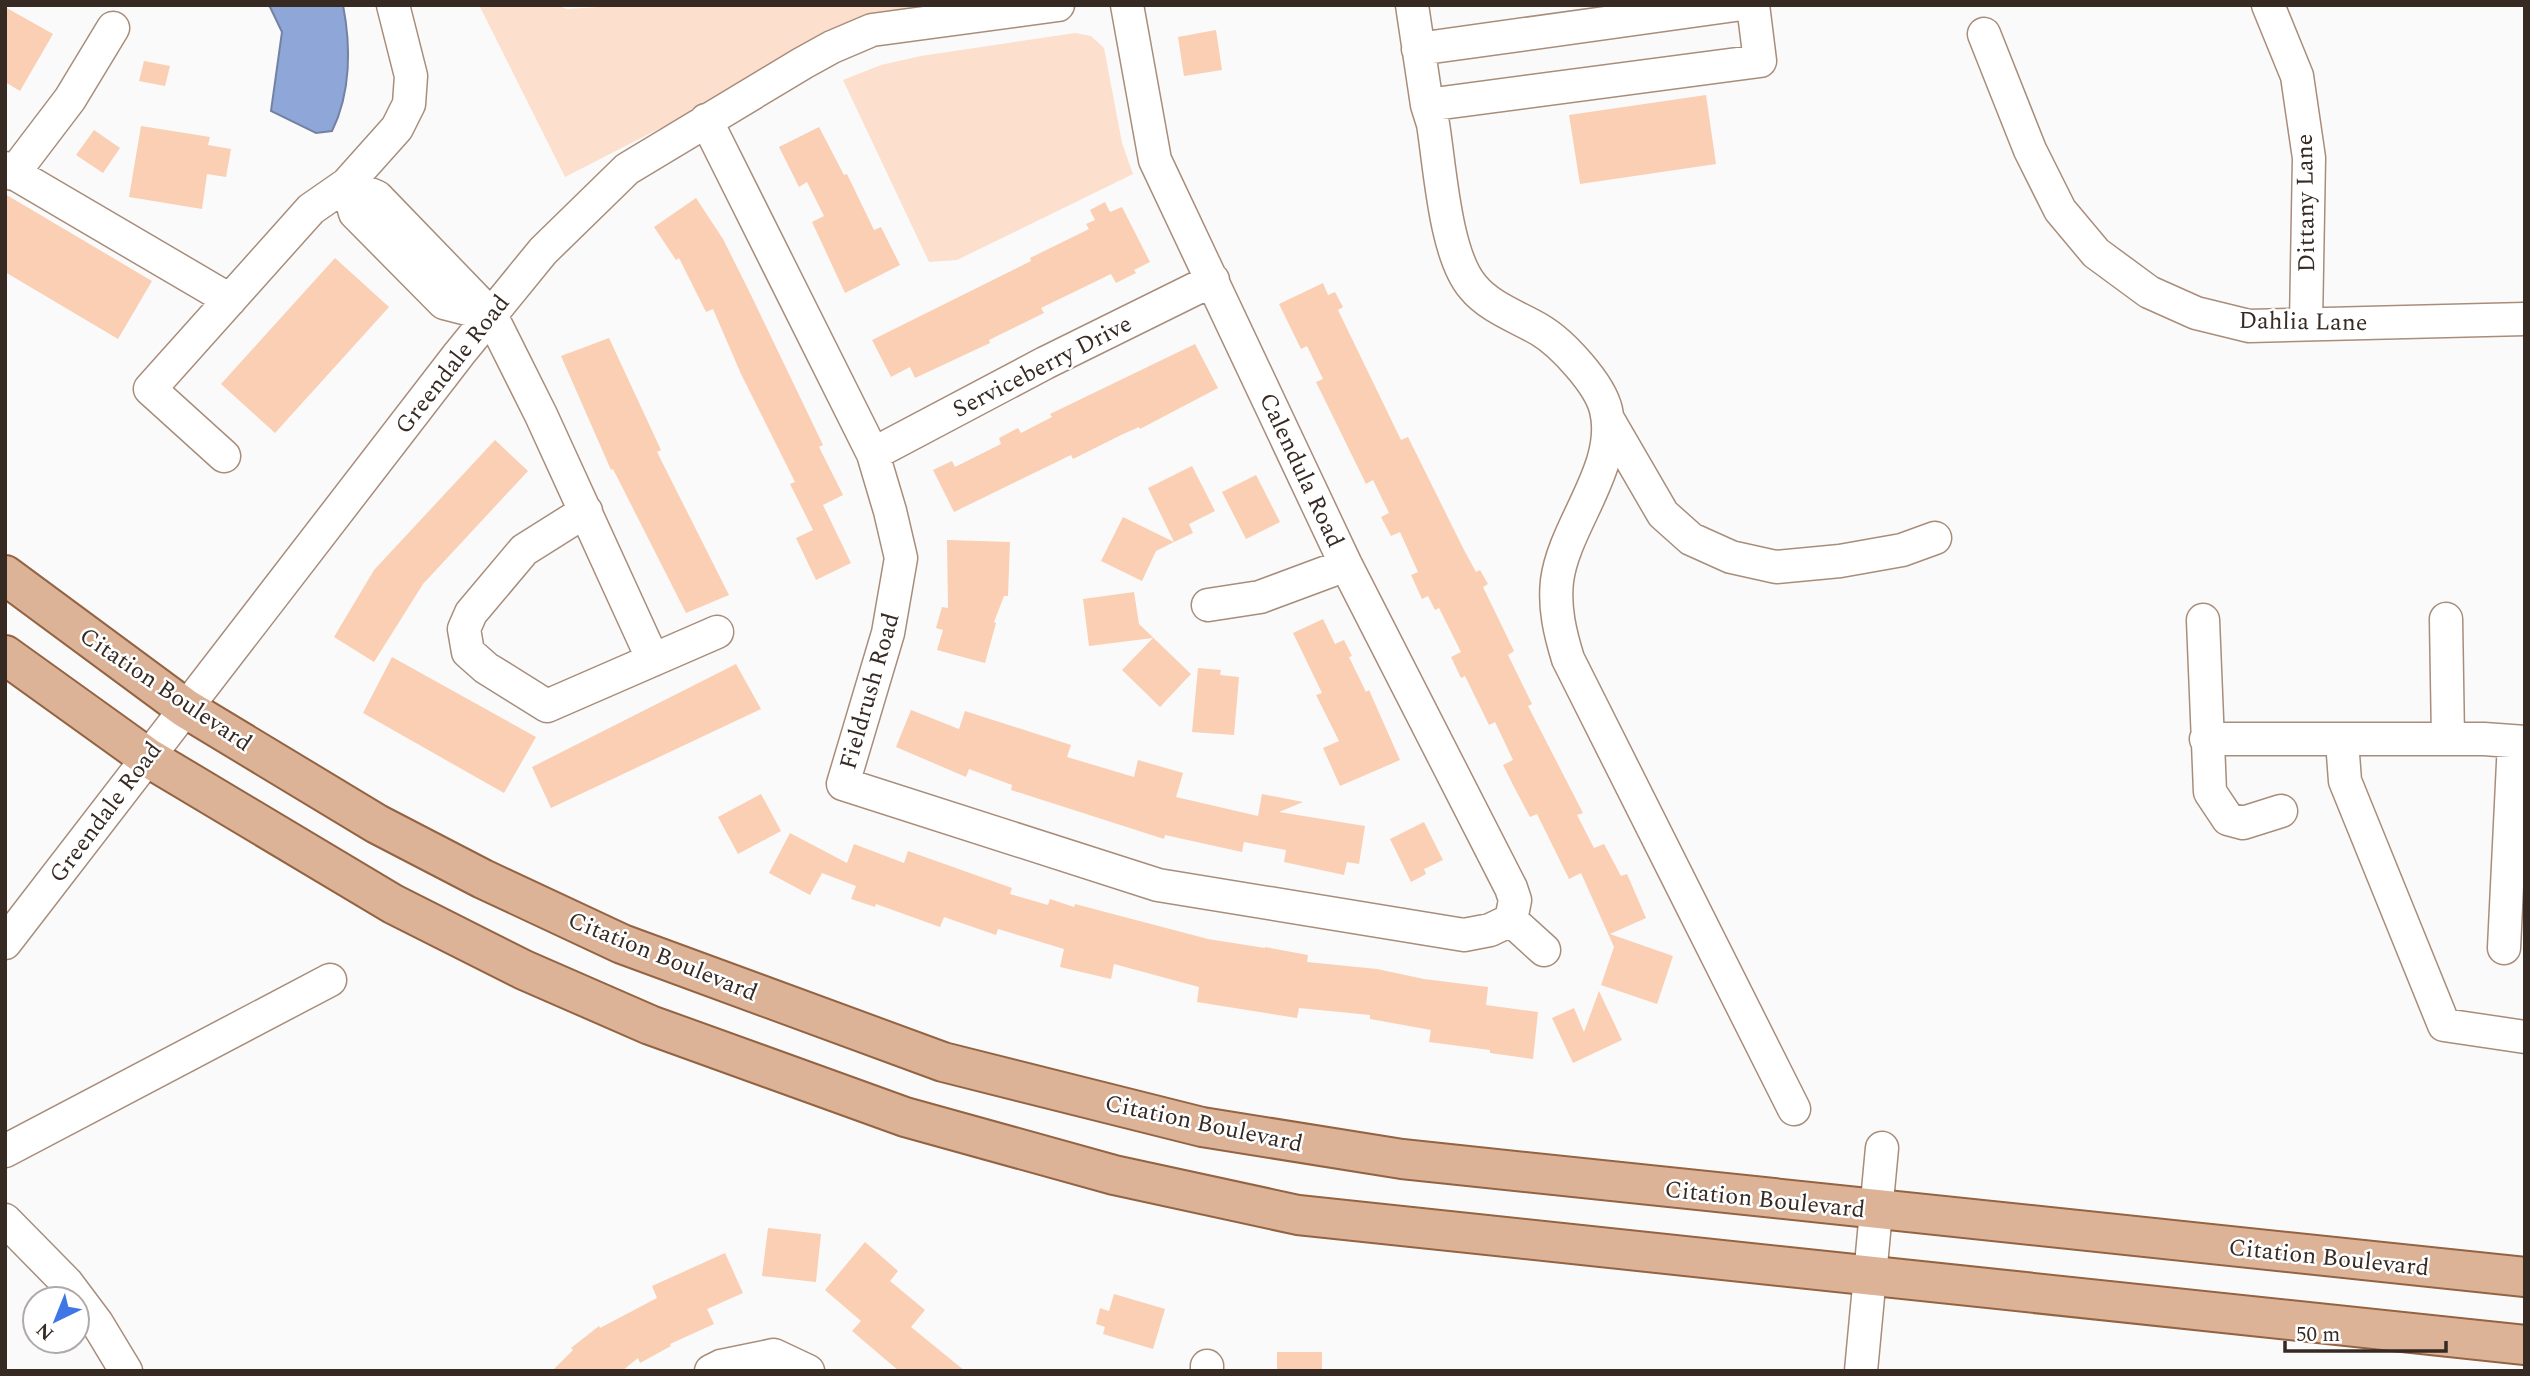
<svg xmlns="http://www.w3.org/2000/svg" width="2530" height="1376" font-family="Spectral,serif">
<style>
.green{fill:#fcdfcc}
.water{fill:#8ea7d8;stroke:#7482a2;stroke-width:2}
.building{fill:#facfb3}
.lines{fill:none;stroke-linecap:round;stroke-linejoin:round}
.minor-casing{stroke:#a98d7b;stroke-width:35}
.major-casing{stroke:#946342;stroke-width:42}
.minor{stroke:#fff;stroke-width:32}
.major{stroke:#ddb397;stroke-width:38}
.labels{text-anchor:middle;stroke-width:5;stroke-linejoin:round;paint-order:stroke}
.street-label{font-size:24px;fill:#362a23;stroke:#fff}
</style>
<rect width="100%" height="100%" fill="#fafafa"/>
<!-- green -->
<path class="green" d="M479,5H556L567,9L630,5H926L871,20L565,177Z
M1075,33L1091,36L1104,48L1122,143L1133,174L957,260L929,262L843,80L881,65L921,56Z"/>
<!-- water -->
<path class="water" d="M267,5H343C351,46 351,93 332,131L316,133L271,111L282,32L270,7Z"/>
<!-- building -->
<path class="building" d="M5,7L53,34L20,91L5,82Z
M1216,30L1222,70L1184,76L1178,37Z
M144,61L170,66L165,86L139,81Z
M1706,95L1716,164L1580,184L1569,115Z
M141,126L210,137L208,145L231,149L226,177L207,174L202,209L129,197Z
M819,127L844,175L847,174L874,230L881,227L900,265L845,293L812,222L824,216L807,182L799,187L779,147Z
M94,130L120,148L103,173L76,155Z
M5,194L152,281L118,339L5,272Z
M696,198L723,239L749,291L823,445L819,447L843,495L823,505L851,563L816,580L796,538L813,530L790,484L795,482L741,374L713,309L706,312L679,258L676,260L654,227Z
M1105,202L1110,212L1122,207L1150,262L1134,270L1136,273L1116,283L1111,274L1041,308L1044,313L989,340L990,343L915,378L910,367L891,377L872,340L1031,261L1030,258L1089,229L1086,224L1095,220L1090,210Z
M335,258L389,307L275,433L221,384Z
M1323,283L1328,295L1335,292L1343,307L1338,310L1401,440L1408,437L1464,550L1476,572L1480,570L1488,584L1483,587L1514,651L1508,655L1532,704L1528,706L1583,813L1577,815L1594,848L1604,844L1621,876L1627,874L1646,918L1610,934L1673,956L1657,1004L1601,985L1614,947L1581,873L1569,879L1537,814L1530,817L1513,785L1503,765L1513,760L1495,722L1489,725L1465,676L1461,678L1451,657L1461,652L1439,608L1435,610L1428,596L1422,599L1411,575L1418,572L1400,532L1391,536L1381,517L1389,513L1373,480L1366,484L1316,382L1323,379L1307,346L1301,349L1279,304Z
M609,338L661,450L657,452L729,595L686,613L613,469L611,470L561,356Z
M1195,344L1218,388L1140,429L1139,427L1121,435L1073,459L1071,455L954,512L933,470L952,461L955,467L1001,444L999,438L1018,428L1021,433L1052,417L1050,414Z
M495,440L528,471L423,584L374,662L334,637L374,570Z
M1192,466L1215,511L1189,524L1193,533L1174,542L1148,488Z
M1256,475L1280,522L1246,539L1222,492Z
M1123,517L1174,542L1156,551L1142,581L1101,561Z
M947,540L1010,542L1008,596H1004L994,622L996,623L985,663L937,650L943,630L936,628L942,607L948,608Z
M1134,592L1139,624L1191,674L1160,707L1122,670L1153,638L1089,646L1083,599Z
M1323,619L1335,644L1344,640L1352,656L1349,657L1366,692L1369,690L1400,760L1340,786L1323,748L1339,741L1316,695L1322,693L1293,633Z
M392,657L536,737L504,793L363,713Z
M736,664L761,709L551,808L532,767Z
M1198,668L1221,670L1220,675L1239,677L1234,735L1192,732Z
M911,710L959,729L965,711L1071,745L1067,757L1134,777L1138,760L1183,773L1176,797L1258,816L1262,794L1303,802L1279,812L1365,826L1359,864L1347,862L1344,875L1284,862L1286,850L1244,842L1242,852L1165,835L1164,839L1011,790L1012,785L969,769L966,777L896,747Z
M761,794L781,831L738,854L718,817Z
M1424,822L1443,860L1424,869L1426,874L1411,882L1390,839Z
M790,833L847,863L854,844L904,863L908,851L1012,888L1010,894L1048,905L1050,899L1074,907L1075,904L1208,939L1265,948V947L1308,955L1307,962L1377,969L1424,979L1488,987L1486,1005L1538,1012L1533,1059L1490,1053V1050L1429,1042L1431,1030L1370,1019V1015L1299,1008L1297,1018L1197,1002L1199,987L1114,964L1111,979L1060,967L1064,949L998,929L996,935L944,917L940,927L876,904L875,907L851,899L856,886L822,873L810,895L769,873Z
M1599,991L1622,1040L1573,1063L1552,1018L1574,1008L1584,1032Z
M768,1228L821,1234L816,1282L762,1276Z
M865,1242L898,1271L890,1281L925,1310L911,1327L965,1371H899L852,1331L861,1321L825,1290Z
M725,1253L743,1293L707,1309L714,1324L670,1344L671,1346L640,1363L638,1358L622,1371H552L573,1350L571,1348L599,1326L600,1328L657,1298L652,1286Z
M1114,1294L1165,1309L1153,1349L1103,1334L1105,1327L1096,1324L1100,1308L1109,1311Z
M1277,1352H1322V1371H1277Z"/>
<g class="lines">
<defs>
<path id="minor" d="M1127,5L1155,160L1346,565L1511,888L1515,900L1511,920
M1412,5L1427,105L1760,61L1753,5
M2268,5L2297,76L2309,158L2306,323
M1984,34L2030,150L2060,210L2096,253L2149,292L2196,313L2249,326L2525,319
M1418,49L1735,5
M1427,105L1433,124C1440,167 1445,255 1473,287C1489,307 1518,317 1540,330C1562,343 1600,384 1606,410C1620,467 1564,525 1557,581C1554,608 1560,633 1568,659L1794,1109
M706,120L873,454L890,511L901,558L888,633L843,784L1158,885L1464,935L1490,930L1511,920
M5,168L230,300
M13,174L70,99L113,28
M491,315L444,303L355,213L347,184L377,197L491,315L541,415L653,660
M1609,421L1663,514L1691,539L1731,557L1776,567L1840,561L1902,550L1935,538
M873,454L1045,363L1213,280
M224,456L150,389L311,209L347,184L397,128L409,104L411,76L393,5
M586,511L524,550L471,613L464,629L468,652L486,668L547,706L717,632
M1208,605L1260,597L1346,565
M2446,619L2448,739
M2203,620L2210,792L2228,819L2243,823L2281,811
M2206,739H2484L2525,742
M2342,741L2345,781L2444,1025L2525,1037
M1511,920L1544,950
M5,943L459,354L543,251L627,169L803,63L832,47L872,30L1058,5
M2504,948L2514,742
M5,1151L330,980
M5,1220L67,1283L97,1323L126,1371
M1207,1366V1371
M711,1371L721,1366L774,1355L808,1371
M1861,1371L1882,1148"/>
<path id="major" d="M5,575L185,708L377,824L483,879L622,944L943,1062L1202,1127L1402,1159L2525,1277
M5,655L147,757L393,904L524,970L650,1025L905,1117L1114,1175L1298,1215L2525,1345"/>
</defs>
<!-- minor casing -->
<use href="#minor" class="minor-casing"/>
<!-- major casing -->
<use href="#major" class="major-casing"/>
<!-- minor -->
<use href="#minor" class="minor"/>
<!-- major -->
<use href="#major" class="major"/>
</g>
<g class="labels">
<!-- street labels -->
<g class="street-label">
<text transform="translate(2305 203) rotate(-91)" y="8">Dittany Lane</text>
<text transform="translate(2303 321) rotate(1)" y="8">Dahlia Lane</text>
<text transform="translate(452 364) rotate(-52)" y="8">Greendale Road</text>
<text transform="translate(1042 366) rotate(-27)" y="8">Serviceberry Drive</text>
<text transform="translate(1302 470) rotate(65)" y="8">Calendula Road</text>
<text transform="translate(166 689) rotate(34)" y="8">Citation Boulevard</text>
<text transform="translate(869 691) rotate(-74)" y="8">Fieldrush Road</text>
<text transform="translate(105 812) rotate(-53)" y="8">Greendale Road</text>
<text transform="translate(663 956) rotate(22)" y="8">Citation Boulevard</text>
<text transform="translate(1204 1123) rotate(12)" y="8">Citation Boulevard</text>
<text transform="translate(1765 1199) rotate(6)" y="8">Citation Boulevard</text>
<text transform="translate(2329 1257) rotate(6)" y="8">Citation Boulevard</text>
</g>
</g>
<!-- border -->
<rect width="2530" height="1376" fill="none" stroke="#362a23" stroke-width="14"/>
<!-- north arrow -->
<g transform="translate(56 1320) rotate(223)"><circle r="33" fill="#ffffff" stroke="#afaaa7" stroke-width="2"/>
<path d="M0-5L12 26L0 18L-12 26Z" fill="#3f76e6"/>
<text y="-10" font-size="19" font-weight="bold" text-anchor="middle" fill="#362a23">N</text>
</g>
<!-- scale -->
<path d="M2285 1341v10h161v-10" fill="none" stroke="#362a23" stroke-width="3.5"/>
<text x="2296" y="1341" font-size="21" fill="#362a23" stroke="#ffffff" stroke-width="5" paint-order="stroke">50 m</text>
</svg>
